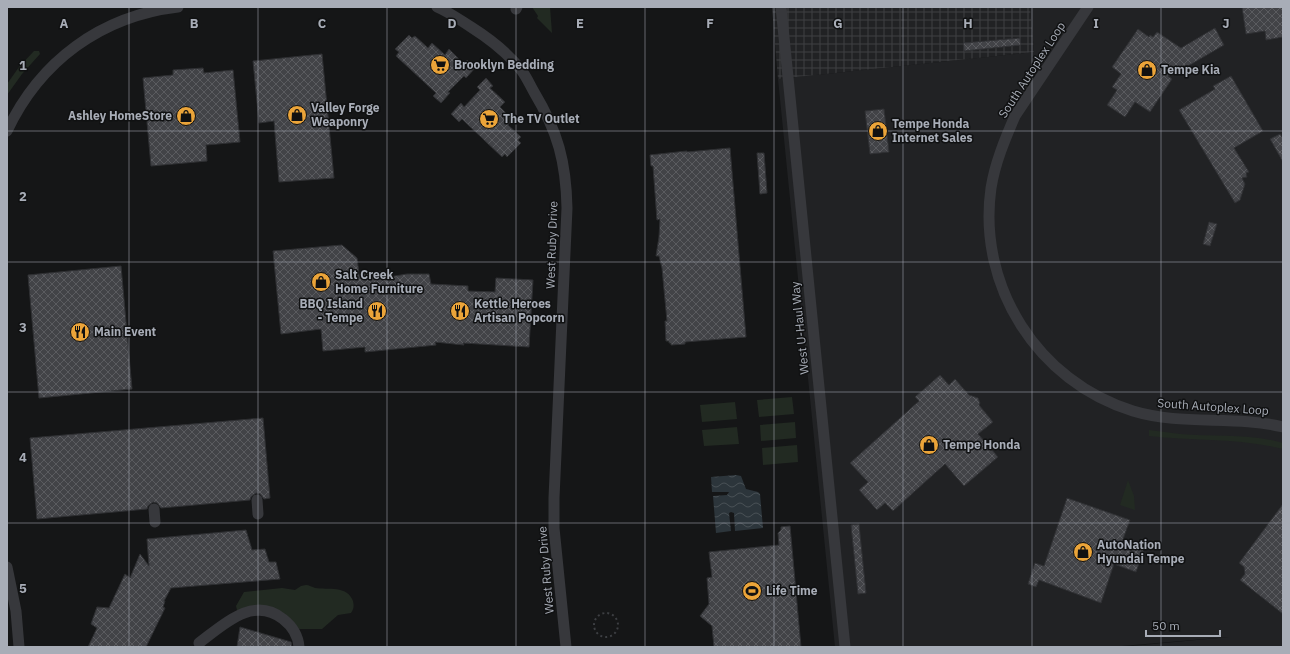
<svg xmlns="http://www.w3.org/2000/svg" width="1290" height="654" font-family="'IBM Plex Sans',sans-serif">
<style>
.built{fill:#212224}
.industrial{fill:url(#industrial-grid)}
.green{fill:#222a22}
.water{fill:url(#water-waves)}
.building{fill:url(#building-cross-hatch);stroke:#2f3033}
.lines{fill:none;stroke-linecap:round;stroke-linejoin:round}
.path{stroke:#3d3f43;stroke-width:2;stroke-dasharray:2 3;stroke-linecap:butt}
.minor{stroke:#37383c;stroke-width:11}
.grid{fill:none;stroke:#a8adb7;stroke-width:1;stroke-opacity:0.55}
.labels{text-anchor:middle;stroke-width:3;stroke-linejoin:round;paint-order:stroke}
.poi-label{font-size:12px;font-weight:bold;fill:#a8adb7;stroke:#101112;text-anchor:start}
.street-label{font-size:12px;fill:#a8adb7;stroke:#101112}
.grid-label{font-size:13px;text-anchor:middle;font-weight:bold;fill:#a8adb7;stroke:#101112;stroke-width:3;stroke-linejoin:round;paint-order:stroke}
</style>
<defs>
<pattern id="industrial-grid" width="8" height="8" patternUnits="userSpaceOnUse"><rect width="8" height="8" fill="#212224"/><path d="M0 4h8M4 0v8" fill="none" stroke="#3e3f42"/></pattern>
<pattern id="water-waves" width="16" height="10" patternUnits="userSpaceOnUse"><rect width="16" height="10" fill="#2c353b"/><path d="M0 5q4-4 8 0t8 0" fill="none" stroke="#485055"/></pattern>
<pattern id="building-cross-hatch" width="8" height="8" patternUnits="userSpaceOnUse"><rect width="8" height="8" fill="#424347"/><path d="M0 0l8 8M0 8l8-8" fill="none" stroke="#5a5b5f"/></pattern>
</defs>
<rect width="100%" height="100%" fill="#151617"/>
<!-- built -->
<path class="built" d="M1030,7H1283V647H1121L1229,637L1110,647H835L778,79L1034,52Z"/>
<!-- industrial -->
<path class="industrial" d="M772,7H1030L1034,52L778,79Z"/>
<!-- green -->
<path class="green" d="M532,7H550L552,33L537,18L538,16Z
M34,51H39L40,54L22,74L7,95V84L19,67Z
M792,397L794,414L759,417L757,400Z
M735,402L737,419L702,422L700,405Z
M795,422L796,438L761,441L760,425Z
M737,427L739,444L704,446L702,430Z
M1149,430C1160,431 1170,433 1180,434C1215,437 1249,433 1283,443V449C1239,438 1194,441 1149,436Z
M797,445L798,462L763,465L762,448Z
M1128,480L1134,496L1135,510L1120,505Z
M306,585C309,585 312,587 315,588C328,590 347,585 353,601C354,606 354,609 351,613L338,615L322,629H299C278,602 269,608 237,610L236,606L244,592L282,588L295,590L301,586Z"/>
<!-- water -->
<path class="water" d="M736,475L741,476L746,489L758,492L760,494L763,528L735,531L734,513L731,512L729,513L731,531L716,533L713,496L727,495L729,492H712L711,477Z"/>
<!-- building -->
<path class="building" d="M1242,7H1283V37L1266,40L1265,31L1246,34Z
M1215,28L1224,45L1188,66L1187,65L1168,76L1172,79L1150,112L1135,102L1125,117L1107,105L1117,90L1112,87L1121,74L1112,67L1138,29L1149,37L1150,35L1153,37L1157,32L1181,48Z
M409,35L412,38L415,36L428,48L432,43L445,55L449,49L464,64L467,60L475,68L466,78L464,76L448,92L450,93L441,103L433,96L436,93L396,56L399,52L395,49Z
M1020,38L1021,45L964,51L963,43Z
M322,54L334,178L279,182L274,121L259,123L253,61Z
M203,68L204,73L233,70L240,142L206,145L207,161L151,166L143,78L173,75V70Z
M1231,76L1263,131L1234,148L1249,172L1246,173L1247,177L1242,178L1245,184L1240,200L1235,203L1179,110L1215,89L1213,86Z
M486,78L493,86L490,88L505,102L500,107L513,120L508,125L521,137L518,140L521,143L507,157L505,154L502,157L462,119L459,122L451,114L461,103L464,107L480,90L477,87Z
M884,109L889,152L870,154L865,111Z
M1280,134L1283,139V162L1270,139Z
M730,148L746,337L685,342V344L671,345V343H669V341H666L665,321H667L662,268L659,256H656L659,237L660,219L657,220L653,166H651L650,155L687,151V152Z
M757,153H764L767,193L760,194Z
M1209,222L1217,224L1210,246L1203,244Z
M342,245L357,258L359,274L389,271V277L407,274H429L431,284L468,286V291L495,292L496,278L533,280L529,347L463,343L464,345L435,342L436,345L365,352V347L323,351L321,329L281,334L273,251Z
M121,266L132,389L39,398L28,275Z
M940,375L949,385L955,379L969,395L978,398L980,403L979,405L993,422L978,434L998,457L964,486L945,464L893,511L885,503L877,510L859,490L868,482L850,463L919,401L915,397Z
M263,418L270,498L264,499L260,494L256,493L251,497L250,500L161,508L157,503L153,502L148,506L147,509L37,519L30,438Z
M1067,498L1130,520L1122,542L1144,549L1136,572L1114,564L1101,603L1039,580L1036,587L1028,584L1035,563L1044,566Z
M1283,504V614L1240,580L1245,574L1244,567L1239,563Z
M859,524L866,593L858,594L851,525Z
M790,526L801,647H714L712,626L700,616L709,604L707,578L712,577L709,552L779,545L778,533L781,530V527Z
M246,530L252,550L265,549L269,562H276L280,579L171,588L164,601H165L163,607L165,608L146,647H88L97,628L91,624L97,607L109,608L125,574L130,578L140,554L149,566L147,539Z
M240,627L291,642L292,647H237Z"/>
<g class="lines">
<!-- path -->
<path class="path" d="M594 625a12 12 0 1 1 24 0a12 12 0 1 1-24 0Z"/>
<!-- minor -->
<path class="minor" d="M437,7C449,12 460,20 471,27C490,39 508,53 522,71C527,78 530,85 534,92C558,132 566,162 567,208L554,498V528L566,647
M781,7L845,647
M1088,7L1015,116C1005,139 995,163 991,188C977,286 1038,382 1133,411C1182,426 1234,415 1283,427
M516,9L517,7
M7,131C40,61 101,16 178,7
M257,500L258,514
M154,509L155,522
M7,567L16,611L19,647
M199,643C223,625 253,595 283,619C292,626 298,634 299,647"/>
</g>
<!-- grid -->
<path class="grid" d="M129,7V647M258,7V647M387,7V647M516,7V647M645,7V647M774,7V647M903,7V647M1032,7V647M1161,7V647M7,131H1283M7,262H1283M7,392H1283M7,523H1283"/>
<!-- icons -->
<defs>
<symbol id="supermarket-disc" viewBox="-11 -11 22 22"><circle r="9.5" fill="#eba439" stroke="#101112"/><path d="M-6-5.5h2.5l.6 2H6L4.5 2H-2.5L-4.4-4H-6ZM-1.5 3.2a1.3 1.3 0 1 0 .1 0ZM3 3.2a1.3 1.3 0 1 0 .1 0Z" fill="#111"/></symbol>
<symbol id="shop-disc" viewBox="-11 -11 22 22"><circle r="9.5" fill="#eba439" stroke="#101112"/><path d="M-5-2.5h2.3a2.7 3.5 0 0 1 5.4 0H5L5.5 6h-11ZM-1.5-2.5h3a1.5 2.3 0 0 0-3 0Z" fill="#111"/></symbol>
<symbol id="restaurant-disc" viewBox="-11 -11 22 22"><circle r="9.5" fill="#eba439" stroke="#101112"/><path d="M-5-6h1v4h1v-4h1v4h1v-4h1v5L-1.5 .5V6h-2V.5L-5-1ZM5-6V6H3V1.5H1.5Q1.5-4 5-6Z" fill="#111"/></symbol>
<symbol id="stadium-disc" viewBox="-11 -11 22 22"><circle r="9.5" fill="#eba439" stroke="#101112"/><path d="M0-5a6.5 5 0 1 0 0 10a6.5 5 0 1 0 0-10ZM-3.5-1.8h7v3.6h-7Z" fill="#111"/></symbol>
</defs>
<g fill-rule="evenodd">
<use href="#supermarket-disc" x="429" y="54" width="22" height="22"/>
<use href="#shop-disc" x="1136" y="59" width="22" height="22"/>
<use href="#shop-disc" x="286" y="104" width="22" height="22"/>
<use href="#shop-disc" x="175" y="105" width="22" height="22"/>
<use href="#supermarket-disc" x="478" y="108" width="22" height="22"/>
<use href="#shop-disc" x="867" y="120" width="22" height="22"/>
<use href="#shop-disc" x="310" y="271" width="22" height="22"/>
<use href="#restaurant-disc" x="366" y="300" width="22" height="22"/>
<use href="#restaurant-disc" x="449" y="300" width="22" height="22"/>
<use href="#restaurant-disc" x="69" y="321" width="22" height="22"/>
<use href="#shop-disc" x="918" y="434" width="22" height="22"/>
<use href="#shop-disc" x="1072" y="541" width="22" height="22"/>
<use href="#stadium-disc" x="741" y="580" width="22" height="22"/>
</g>
<g class="labels">
<!-- poi labels -->
<g class="poi-label">
<text x="454" y="69">Brooklyn Bedding</text>
<text x="1161" y="74">Tempe Kia</text>
<text x="311" y="112">Valley Forge<tspan x="311" dy="14">Weaponry</tspan></text>
<text x="172" y="120" text-anchor="end">Ashley HomeStore</text>
<text x="503" y="123">The TV Outlet</text>
<text x="892" y="128">Tempe Honda<tspan x="892" dy="14">Internet Sales</tspan></text>
<text x="335" y="279">Salt Creek<tspan x="335" dy="14">Home Furniture</tspan></text>
<text x="363" y="308" text-anchor="end">BBQ Island<tspan x="363" dy="14">- Tempe</tspan></text>
<text x="474" y="308">Kettle Heroes<tspan x="474" dy="14">Artisan Popcorn</tspan></text>
<text x="94" y="336">Main Event</text>
<text x="943" y="449">Tempe Honda</text>
<text x="1097" y="549">AutoNation<tspan x="1097" dy="14">Hyundai Tempe</tspan></text>
<text x="766" y="595">Life Time</text>
</g>
<!-- street labels -->
<g class="street-label">
<text transform="translate(1032 70) rotate(-57)" y="4">South Autoplex Loop</text>
<text transform="translate(552 245) rotate(-88)" y="4">West Ruby Drive</text>
<text transform="translate(800 328) rotate(-96)" y="4">West U-Haul Way</text>
<text transform="translate(1213 407) rotate(4)" y="4">South Autoplex Loop</text>
<text transform="translate(546 570) rotate(-95)" y="4">West Ruby Drive</text>
</g>
</g>
<g class="grid-label">
<text x="64" y="28">A</text>
<text x="194" y="28">B</text>
<text x="322" y="28">C</text>
<text x="452" y="28">D</text>
<text x="580" y="28">E</text>
<text x="710" y="28">F</text>
<text x="838" y="28">G</text>
<text x="968" y="28">H</text>
<text x="1096" y="28">I</text>
<text x="1226" y="28">J</text>
<text x="23" y="70">1</text>
<text x="23" y="201">2</text>
<text x="23" y="332">3</text>
<text x="23" y="462">4</text>
<text x="23" y="593">5</text>
</g>
<!-- border -->
<rect width="1290" height="654" fill="none" stroke="#a8adb7" stroke-width="16"/>
<!-- scale -->
<path d="M1146 630v6h74v-6" fill="none" stroke="#a8adb7" stroke-width="2"/>
<text x="1152" y="630" font-size="12" fill="#a8adb7" stroke="#101112" stroke-width="3" paint-order="stroke">50 m</text>
</svg>
